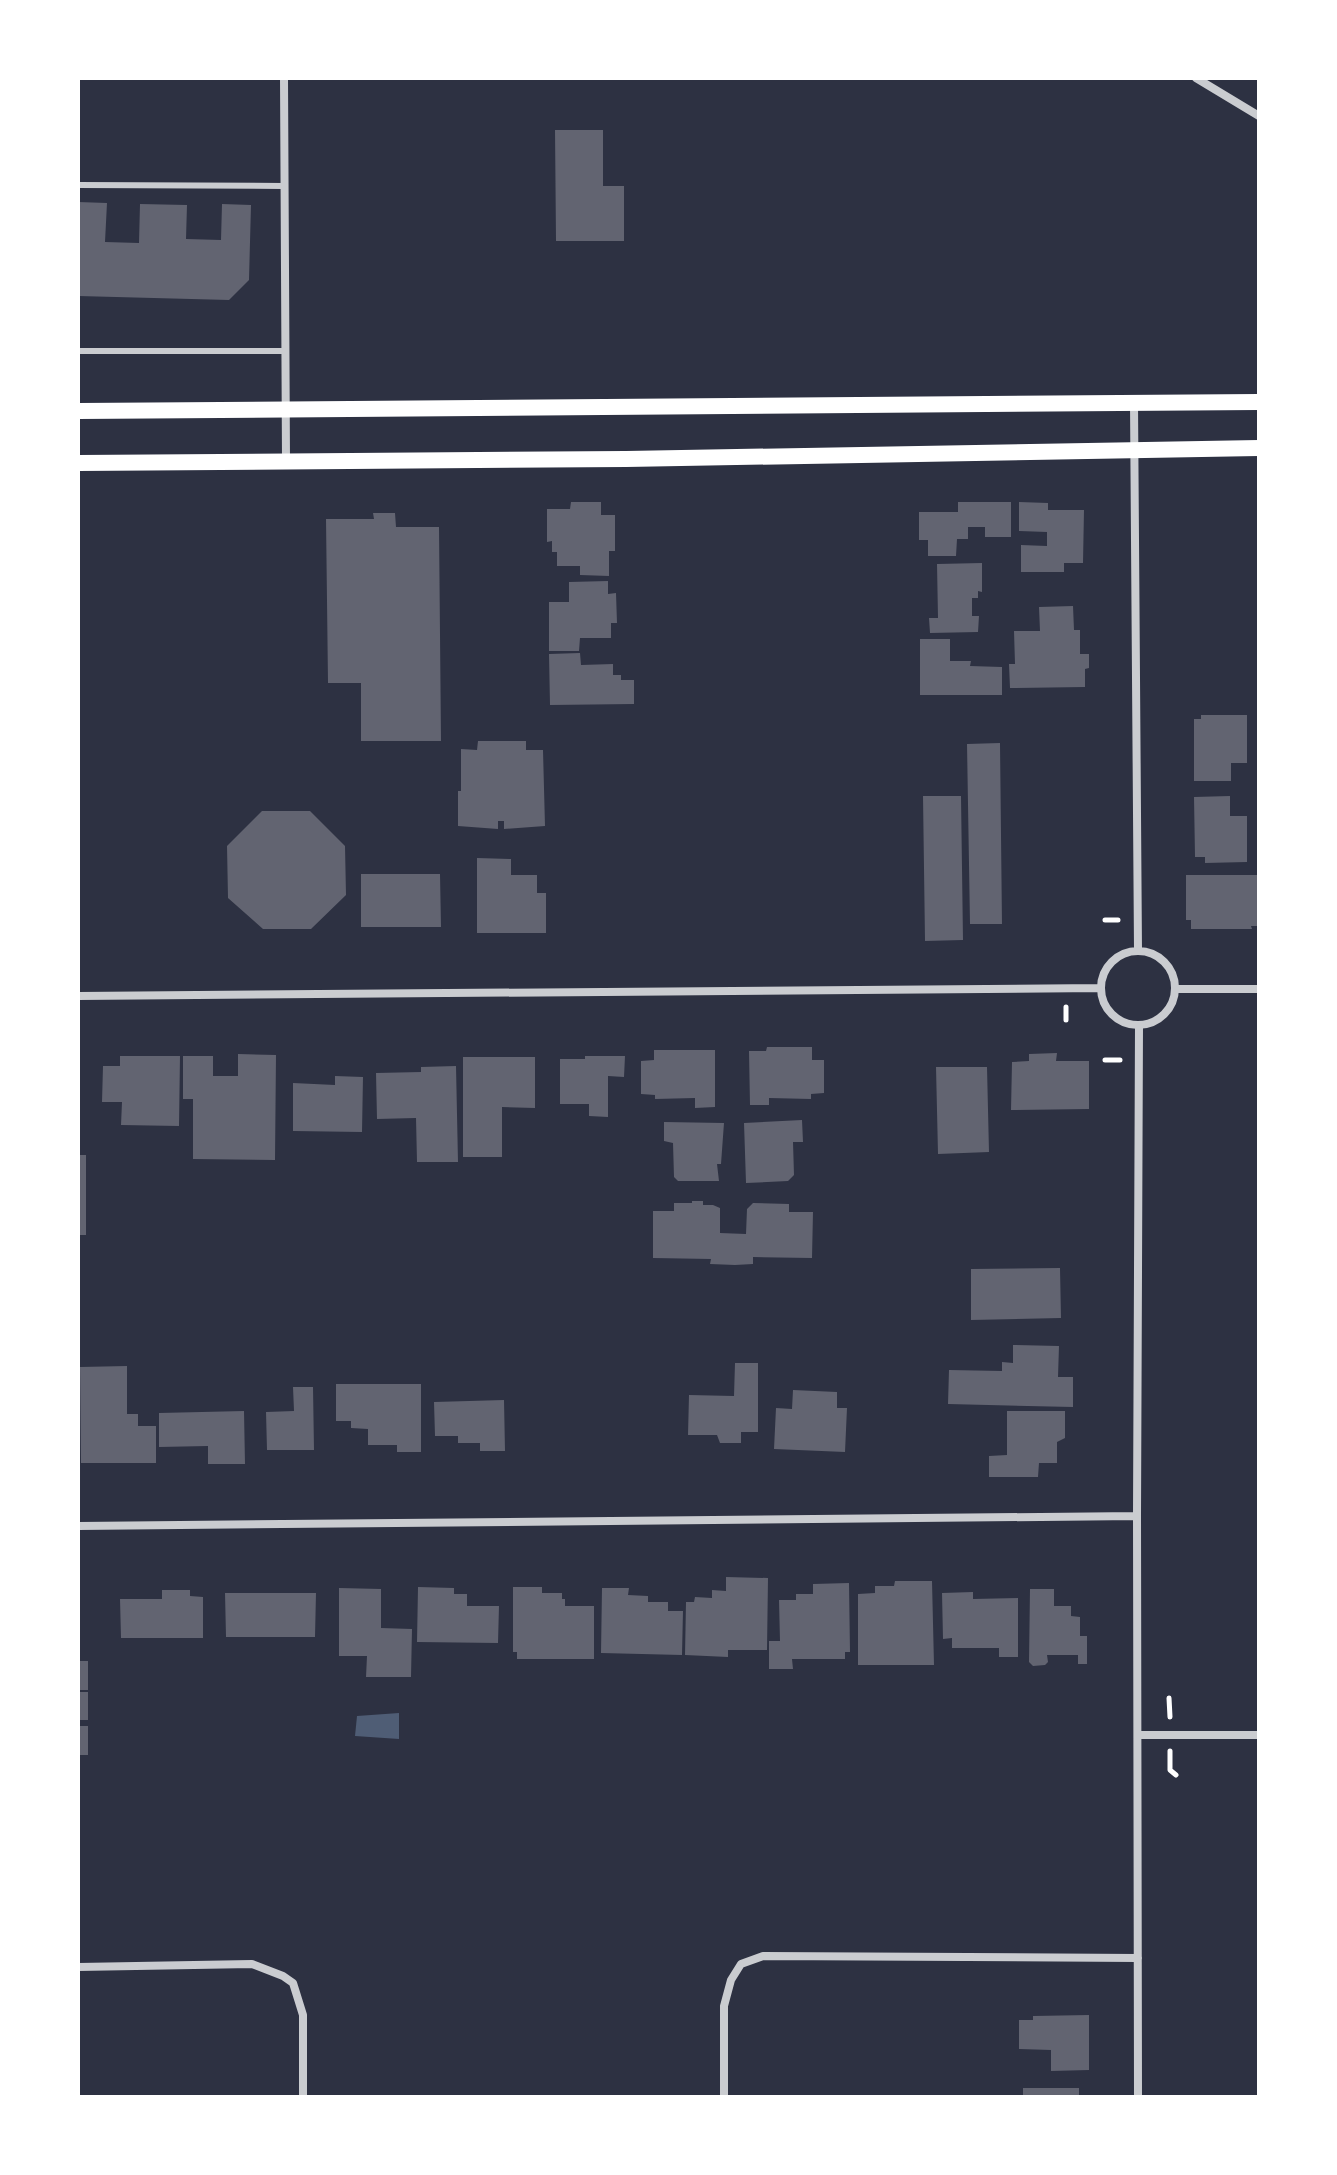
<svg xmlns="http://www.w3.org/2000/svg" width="1337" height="2175" font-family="'Times New Roman',serif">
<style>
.water{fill:#4f5d75}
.building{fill:#626471}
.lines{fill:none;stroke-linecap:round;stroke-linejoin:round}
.path{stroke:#fff;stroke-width:5}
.service{stroke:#caccd0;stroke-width:6}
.minor{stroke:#caccd0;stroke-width:8}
.secondary{stroke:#fff;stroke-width:16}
</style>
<rect width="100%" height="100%" fill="#2d3142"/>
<!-- water -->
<path class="water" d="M399,1713V1739L355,1736L357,1716Z"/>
<!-- building -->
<path class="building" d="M555,130H603V186H624V241H556Z
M78,202L107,203L105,242L139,243L140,204L187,205L186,239L221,240L222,204L251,205L249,280L229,300L78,296Z
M571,502H601V515H615V551H609V576L580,575V566H557V552H552V541L547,542V509H570Z
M958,502H1011V537H985V527H968V539H957L956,556H928V540H919V512H958Z
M1019,502L1048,503V510H1084L1083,563H1064V572H1021V545L1047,546V532L1019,531Z
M373,513H395L396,527H439L441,741H361V683H328L326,519H374Z
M982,563V592L978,591V598H972V616H979L978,632L930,633L929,618H938L937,564Z
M608,581V594L616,593L617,623H611V638H580L579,651H549V602H569V582Z
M1073,606L1074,630H1080V654H1089V668L1085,669V687L1010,688L1009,664H1015L1014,631H1040L1039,607Z
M920,639H950V661H971L970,666L1002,667V695H920Z
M580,653L581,665L613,664V675H621V680H634V704L550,705L549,654Z
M1201,715H1247V763H1231V781H1194V719H1201Z
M478,741H526V750H543L545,826L504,829V821H498V829L458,826V791H461V749L477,750Z
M1000,743L1002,924H970L967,744Z
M923,796H961L963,940L925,941Z
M1230,796V816H1247V862L1205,863V857H1195L1194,797Z
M262,811H310L345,846L346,895L311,929H263L228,898L227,846Z
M477,858L511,859V875H537V893H546V933H477Z
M361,874H440L441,927H361Z
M1186,875H1259V926H1251L1252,929H1191V920H1186Z
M767,1047H812V1060H824V1093L811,1094V1099L769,1098V1105H750L749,1051H766Z
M654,1050H715V1107L695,1108V1098L655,1099V1095L641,1094V1061L654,1060Z
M1057,1053L1056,1061H1089V1109L1011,1110L1012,1062L1029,1061V1054Z
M238,1054L276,1055L275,1160L193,1159V1099H183V1056H213V1076H238Z
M120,1056H180L179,1126L121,1125L122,1102H102L103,1066H120Z
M585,1056H625L624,1077L608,1076V1117L589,1116V1104H560V1059H585Z
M463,1057H535V1108L502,1107V1157H463Z
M456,1066L458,1162H417L416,1118L377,1119L376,1073L421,1072V1067Z
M936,1067H987L989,1152L938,1154Z
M335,1076L363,1077L362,1132L293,1131V1083L335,1085Z
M802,1120L803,1142H793L794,1175L788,1181L746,1183L744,1123Z
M664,1122L724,1123L721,1164H717L719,1181H678L674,1177L673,1143L664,1141Z
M78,1155H86V1235H78Z
M692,1201H703V1205H713L720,1208V1233L746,1234L747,1209L753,1203L789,1204V1212H813L812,1258L753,1257V1264L735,1265L710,1264L711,1259L653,1258V1211H674V1203H692Z
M1060,1268L1061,1318L971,1320V1269Z
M1013,1345L1059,1346L1058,1377H1073V1407L948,1404L949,1370L1002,1371V1362L1013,1363Z
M735,1363H758V1432H741V1443H720L717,1435H688L689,1395L734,1396Z
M127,1366V1414H138V1426H156V1463H81L80,1367Z
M336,1384H421V1452H397V1445H368V1429L351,1428V1421H336Z
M293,1387H313L314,1450H267L266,1412L294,1411Z
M793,1390L837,1392V1408H847L845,1452L774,1449L776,1408L792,1409Z
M504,1400L505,1451H480V1443H458V1436H435L434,1402Z
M244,1411L245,1464H208V1446L159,1447V1413Z
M1007,1411H1065V1438L1057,1442V1463H1039L1038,1477H989V1456L1007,1455Z
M726,1577L768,1578L767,1650H728V1657L685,1655L686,1602H694L695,1597L712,1598V1590L726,1591Z
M895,1581H932L934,1665H858V1594L875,1593V1586H894Z
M849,1583L850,1652H845V1659H792L793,1669H769V1641H780L779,1600H796V1594H813V1584Z
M418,1587L454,1588V1594H467V1606H499L498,1643L417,1642Z
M513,1587H542V1593H562V1599H565V1606H594V1659H517V1652H513Z
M339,1588L381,1589V1628L412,1629L411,1677H366L367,1656H339Z
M602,1588H629L628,1595L648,1596V1602H668V1611H683L682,1655L601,1653Z
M1030,1589H1054V1606H1071V1616L1080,1617V1636H1087V1664H1078V1655H1047L1048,1662L1045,1665L1033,1666L1029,1662Z
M162,1590H190V1596L203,1597V1638H121L120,1599H162Z
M973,1592V1599L1018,1598V1657H999V1648H952V1638L943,1639L942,1593Z
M225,1593H316L315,1637H226Z
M78,1661H88V1690H78Z
M78,1692H88V1720H78Z
M78,1726H88V1755H78Z
M1089,2015V2070L1051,2071V2050L1019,2049V2020H1033V2016Z
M1023,2088H1079V2097H1023Z"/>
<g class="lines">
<!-- path -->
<path class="path" d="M1105,920H1118
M1066,1007V1020
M1105,1060H1120
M1169,1698L1170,1717
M1170,1751V1770L1176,1775"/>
<!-- service -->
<path class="service" d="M78,185L284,186
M78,351H286"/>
<!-- minor -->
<path class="minor" d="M284,78L286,461
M1196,78L1259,116
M1134,403L1138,950
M1101 988a37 37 0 1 1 74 0a37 37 0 1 1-74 0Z
M1177,989H1259
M78,996L1101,988
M78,1526L1137,1516
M1139,1735H1259
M78,1967L252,1964L283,1976L293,1983L303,2015V2097
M724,2097V2006L731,1980L741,1964L763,1956L1138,1958
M1138,2097L1137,1516L1139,1026"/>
<!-- secondary -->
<path class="secondary" d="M78,411L1259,402
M78,463L626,459L1259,448"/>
</g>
<!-- border -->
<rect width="1337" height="2175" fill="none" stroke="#ffffff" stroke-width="160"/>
</svg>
